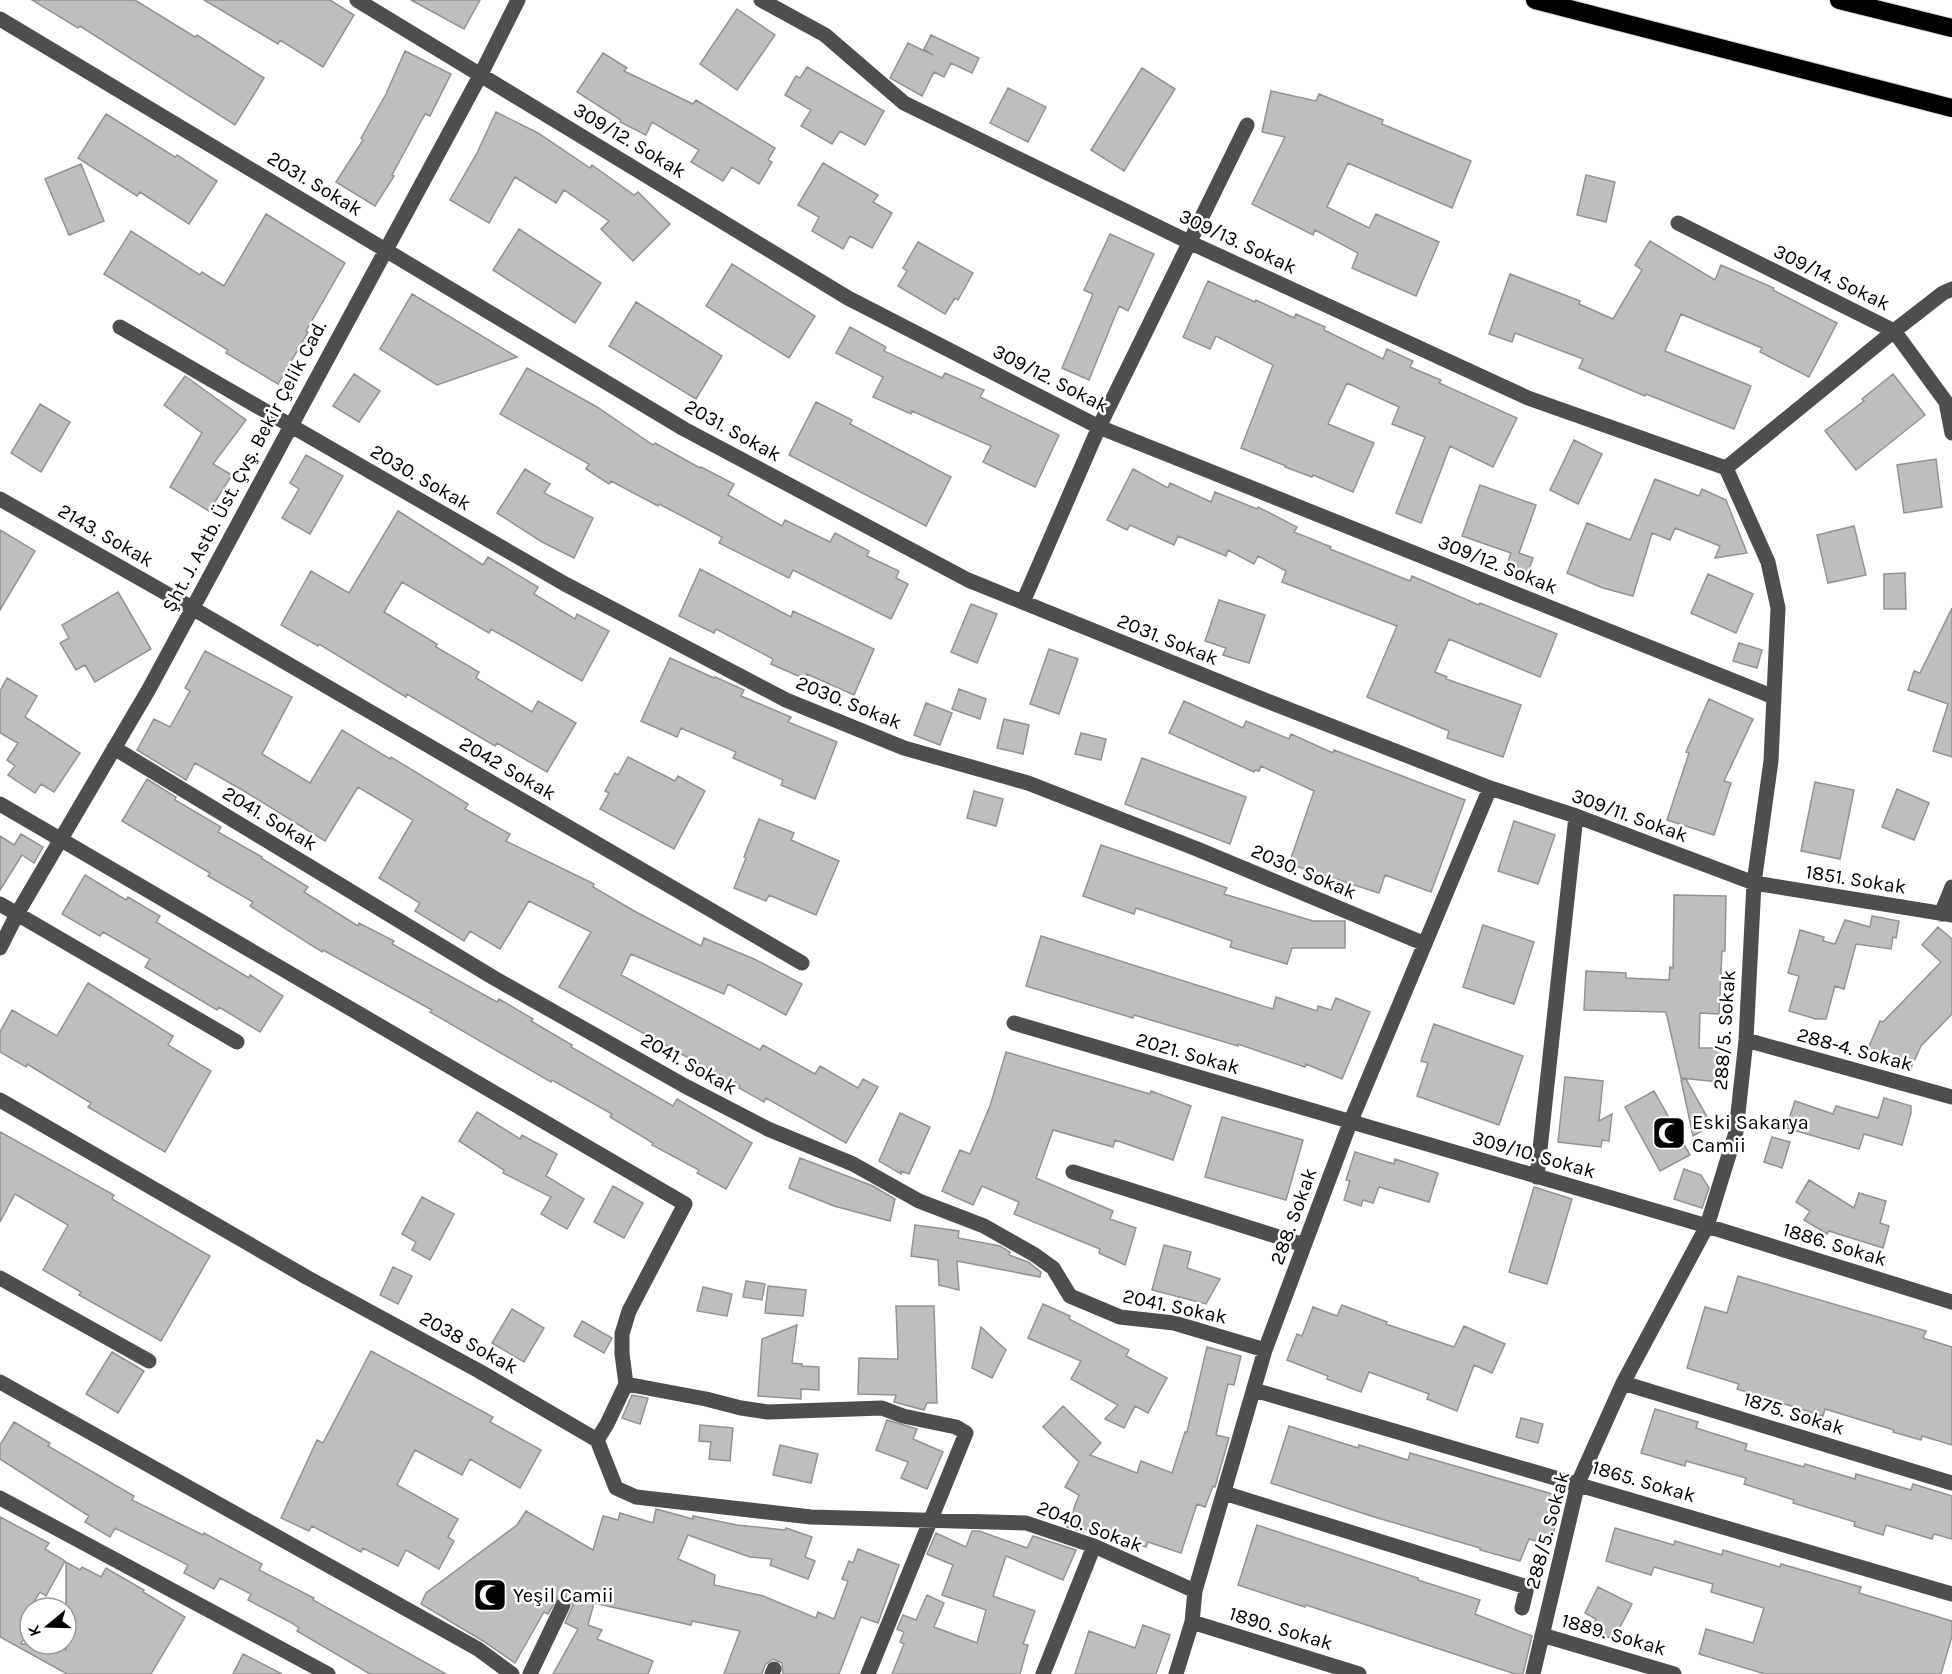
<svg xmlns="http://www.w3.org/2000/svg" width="1952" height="1674" font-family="Karla,sans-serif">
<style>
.building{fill:#bebebe;stroke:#929292;stroke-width:1.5}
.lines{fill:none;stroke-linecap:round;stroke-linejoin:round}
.highway-casing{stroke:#dbdbdb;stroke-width:20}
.minor{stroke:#4e4e4e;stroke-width:15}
.highway{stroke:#000;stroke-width:18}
.labels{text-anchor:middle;stroke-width:5;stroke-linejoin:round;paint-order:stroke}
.street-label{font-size:20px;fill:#000;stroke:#fff}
.poi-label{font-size:20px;fill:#000;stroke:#fff;text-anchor:start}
</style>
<rect width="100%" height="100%" fill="#fff"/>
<!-- building -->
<path class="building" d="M32,0H135L195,37L197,35L264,78L235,125L80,26L78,28Z
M204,0H330L354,15L323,67L280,40L278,44Z
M411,0H480L464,29Z
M737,9L775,35L737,90L700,64Z
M931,35L979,58L972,73L951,63L944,77L934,72L922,96L890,78L908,43L933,55L924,49Z
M405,51L451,74L430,116L425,114L392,175L394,176L375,206L336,182L363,140L361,138L386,94Z
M603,53L627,68L624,71L693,104L696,100L775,148L768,160L772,162L759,184L732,167L723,181L691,162L699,150L652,122L646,135L620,122L621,120L577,92Z
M807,67L884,111L865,145L840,131L832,144L801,126L811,110L785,95L796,76L800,78Z
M1142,68L1175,89L1124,171L1091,150Z
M1008,88L1046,107L1028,142L990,123Z
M1271,91L1316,101L1319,94L1383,120L1382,124L1471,161L1452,208L1348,163L1327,207L1369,228L1376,214L1439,242L1416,296L1352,268L1358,253L1315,230L1313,235L1252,204L1285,137L1262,132Z
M496,112L538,133L590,168L592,165L634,195L638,192L670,224L633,261L601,229L609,221L564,190L556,203L515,177L489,223L450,200L477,153Z
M106,114L175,157L177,155L217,181L189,224L140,192L137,196L78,158Z
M823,163L878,195L873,202L892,213L872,248L850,236L843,249L812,231L819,217L798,205Z
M81,164L104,221L69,235L45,179Z
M1586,175L1615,182L1606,222L1577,215Z
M266,214L345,263L306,331L308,332L278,384L226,353L228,350L104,274L131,231L200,275L202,272L224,286Z
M519,229L601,283L575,323L493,270Z
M1110,234L1154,254L1128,311L1119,306L1089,380L1062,368L1093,294L1084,290Z
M1650,241L1715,280L1721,265L1774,288L1773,290L1837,323L1809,377L1760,352L1762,348L1681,314L1665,351L1751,386L1734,429L1646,394L1645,396L1579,368L1583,359L1515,333L1512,342L1489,334L1510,274L1580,301L1579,304L1613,319L1642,270L1635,265Z
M918,242L973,273L958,300L955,298L945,314L898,286L907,271L903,268Z
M732,264L815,316L789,358L706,306Z
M1208,281L1255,302L1256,300L1294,318L1296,314L1325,327L1324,330L1383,359L1387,349L1413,361L1410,367L1441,380L1439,383L1517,418L1493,467L1450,446L1421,523L1396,513L1425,437L1392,424L1399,407L1347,383L1328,424L1374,443L1353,492L1313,475L1312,477L1285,467L1286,466L1241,448L1273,365L1216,336L1210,349L1183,337Z
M412,294L517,357L437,385L380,349Z
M636,302L722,356L696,399L609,346Z
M850,327L886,347L884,351L942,378L945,373L984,390L980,397L1059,435L1035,487L983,462L991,446L912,411L911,414L873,397L883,377L836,353Z
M527,368L597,407L653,445L655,443L700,468L701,467L734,484L728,495L782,526L785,520L830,542L835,533L869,551L867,556L899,571L896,578L908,584L891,619L793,570L789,578L719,543L722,537L659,504L658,506L611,481L609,484L586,469L589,464L500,414Z
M354,374L380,391L359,422L333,406Z
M1893,374L1925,415L1856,470L1825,431L1864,401L1862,399Z
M185,376L246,420L213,464L232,475L209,511L170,487L202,433L164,405Z
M816,402L852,420L850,424L951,477L926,526L789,455Z
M40,404L70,422L41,472L11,453Z
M1574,440L1602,454L1578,504L1550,490Z
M306,455L343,476L310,534L282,518L299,489L290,483Z
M1936,459L1942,507L1904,513L1897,465Z
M525,469L550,484L544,493L593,518L574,558L542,542L497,513Z
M1133,469L1168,488L1170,483L1211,502L1215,492L1257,509L1258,507L1297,527L1294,532L1331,547L1330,549L1410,581L1412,576L1479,605L1480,603L1557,634L1540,677L1449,639L1435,672L1447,677L1446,679L1521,705L1503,757L1447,738L1449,731L1367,697L1397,626L1282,582L1286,571L1258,556L1254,564L1228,550L1226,556L1178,536L1174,545L1130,525L1127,530L1107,520Z
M1655,479L1699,496L1702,489L1726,500L1747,553L1715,558L1720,546L1675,528L1670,540L1652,533L1633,596L1603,588L1567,573L1587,523L1630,540Z
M1480,485L1536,505L1519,553L1533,558L1525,581L1504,573L1511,553L1462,536Z
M398,511L483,565L488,557L538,587L534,594L575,619L577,614L609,631L582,681L491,629L489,633L402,582L384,612L437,644L436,647L479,672L476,678L532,712L538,701L576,723L547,772L497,743L495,746L407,694L406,697L319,644L318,646L281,625L311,571L349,593Z
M1854,526L1866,575L1828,583L1817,535Z
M0,530L35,551L0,610Z
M700,569L791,617L793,611L874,649L854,695L807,674L805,679L771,664L773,659L716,629L714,633L679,616Z
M1905,573L1906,609H1884V574Z
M1708,574L1753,594L1736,633L1691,613Z
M118,592L151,649L95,682L85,665L76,670L60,643L69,638L62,625Z
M1219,600L1265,615L1249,663L1223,655L1226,648L1205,641Z
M971,604L997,614L977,663L951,652Z
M1952,608V757L1933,751L1948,704L1908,690L1914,671L1920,673Z
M1739,643L1762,650L1757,668L1733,661Z
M1049,649L1078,659L1059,714L1030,704Z
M205,651L292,697L262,754L310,783L342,730L390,759L391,757L468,804L465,809L510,834L506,841L594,884L593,887L636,912L701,946L704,938L754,959L802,984L786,1015L728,984L724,994L631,954L621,975L760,1050L763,1045L815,1074L820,1066L858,1088L863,1079L878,1087L846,1143L766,1098L764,1102L739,1088L740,1086L559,987L591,932L529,901L500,949L470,931L464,941L415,911L420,903L379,878L413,820L358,787L325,841L244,791L195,763L186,780L137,750L154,719L170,727L190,691L185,688Z
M670,658L714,678L715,677L744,690L741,696L791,717L788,722L837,742L815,799L781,785L783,780L733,758L736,752L681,728L677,737L641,721Z
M7,678L37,696L25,717L80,753L54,792L41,784L35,793L8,775L15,766L7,760L18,743L0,733V691Z
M959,689L986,699L980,719L952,709Z
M1709,699L1753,719L1724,781L1731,783L1714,835L1667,820L1689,753L1686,752Z
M1184,701L1243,728L1246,721L1289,739L1291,734L1333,753L1334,750L1465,800L1431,892L1385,875L1379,893L1289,864L1314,791L1261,766L1259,771L1255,770L1254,772L1169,733Z
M926,703L952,713L940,745L914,735Z
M1004,719L1029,725L1023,754L997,748Z
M1081,733L1106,739L1101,760L1075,754Z
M628,757L675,781L678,776L705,791L674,849L600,809L609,793L605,791L615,773L618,775Z
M1142,758L1246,797L1230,844L1125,804Z
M147,779L176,797L175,800L221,827L218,832L262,857L261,858L308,887L304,892L358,926L359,923L394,941L392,944L497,1002L499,999L533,1019L531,1021L572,1045L571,1047L673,1106L677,1099L752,1143L726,1189L697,1173L699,1170L652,1145L653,1143L610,1117L612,1114L552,1080L551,1082L430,1012L432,1010L323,950L322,952L250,906L253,902L208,876L210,873L122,821Z
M1815,782L1854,790L1840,859L1801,851Z
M1897,789L1929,803L1914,840L1882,827Z
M974,791L1003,799L996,826L967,818Z
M759,819L794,833L791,840L839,861L816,915L769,895L766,901L734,888L746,858L744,857Z
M1514,821L1555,835L1538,884L1498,871Z
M21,834L43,847L34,863L22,855L0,890V836L14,845Z
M1101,845L1227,888L1224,894L1313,921H1345V948H1292L1287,964L1230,947L1232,941L1136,908L1134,914L1083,896Z
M85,875L126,900L128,897L160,916L156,922L249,978L250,975L283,996L260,1032L219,1007L217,1010L145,967L150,959L103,932L100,936L62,914Z
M1674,895L1726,896L1725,951H1722L1719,1014L1700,1013L1699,1048H1725L1719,1082L1681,1078L1666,1012L1584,1010L1586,971L1626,973V978L1669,980L1670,967L1673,968Z
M1872,916L1899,921L1896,938L1893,937L1891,949L1856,944L1844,989L1835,986L1826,1019H1816L1789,1011L1799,976L1788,973L1800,930L1824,937L1823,941L1835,944L1845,920L1870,927Z
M1483,925L1534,942L1514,1004L1463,987Z
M1938,927L1952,939V1014L1921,1046L1910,1070L1867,1051L1880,1021L1883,1022L1941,962L1922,945Z
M1041,936L1273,1009L1276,997L1317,1011L1318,1006L1331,1010L1336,998L1370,1012L1342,1079L1306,1064L1305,1067L1238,1044V1046L1134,1015L1133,1018L1026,986Z
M88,983L173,1036L168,1045L211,1071L165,1152L88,1107L91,1103L27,1064L26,1067L0,1052V1032L12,1010L57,1036Z
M1434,1024L1523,1056L1499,1125L1417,1096L1428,1063L1421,1061Z
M1006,1052L1150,1094L1151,1091L1191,1106L1173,1160L1115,1140L1113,1147L1053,1130L1036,1178L1113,1211L1110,1219L1136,1228L1125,1265L1099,1253L1100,1249L1014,1214L1019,1202L982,1186L973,1205L942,1191L960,1150L970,1154L990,1106Z
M1565,1077L1603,1081L1599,1121L1612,1114L1609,1141L1602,1140L1601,1147L1558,1142Z
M1686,1079L1712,1126L1693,1136L1681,1080Z
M1654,1091L1690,1155L1660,1171L1625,1107Z
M1884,1098L1911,1106V1113L1902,1145L1864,1134L1859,1149L1786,1128L1795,1101L1833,1114L1836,1106L1878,1118Z
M477,1112L520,1139L522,1135L557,1154L546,1176L584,1199L567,1229L541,1214L551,1197L503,1173L504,1170L459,1141Z
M900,1113L930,1127L909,1174L901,1171V1174L879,1161Z
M1222,1117L1303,1140L1286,1200L1205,1177Z
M0,1132L114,1195L112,1199L210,1256L161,1341L79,1295L81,1292L43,1270L68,1225L15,1194L0,1222Z
M1772,1137L1790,1142L1782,1168L1764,1162Z
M1355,1152L1394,1164L1395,1159L1438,1173L1429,1202L1379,1187L1373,1203L1363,1200L1361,1206L1344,1200L1350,1181L1346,1180Z
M800,1158L873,1186L895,1199L890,1221L834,1206L789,1188Z
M1684,1169L1701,1175L1709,1188L1702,1208L1674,1199Z
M1809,1180L1854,1208L1859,1193L1886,1201L1880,1223L1889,1226L1883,1248L1829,1231L1827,1234L1804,1220L1810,1211L1796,1202Z
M613,1186L643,1203L624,1238L594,1222Z
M1534,1187L1572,1199L1547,1284L1509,1272Z
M422,1197L454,1214L430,1260L412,1250L416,1242L402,1234Z
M915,1225L959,1231L958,1238L1000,1246L1010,1252L1009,1255L1028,1262L1041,1272L1040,1277L957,1261L959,1290L939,1285L938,1260L911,1256Z
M1164,1245L1191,1252L1187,1268L1220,1279L1206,1304L1152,1290Z
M393,1267L412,1276L398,1304L380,1295Z
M1738,1276L1926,1331L1923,1338L1952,1347V1445L1922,1436L1921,1440L1893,1432L1894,1430L1825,1409L1823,1416L1737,1389L1739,1384L1687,1368L1705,1307L1727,1313Z
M746,1281L765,1284L762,1300L743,1297Z
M768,1286L806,1290L803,1316L765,1313Z
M703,1287L732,1294L727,1316L697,1311Z
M1043,1304L1070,1316L1069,1319L1129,1350L1126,1356L1167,1378L1148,1413L1135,1406L1124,1428L1105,1419L1118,1405L1071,1379L1081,1361L1028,1338Z
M1342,1305L1387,1322L1386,1324L1454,1347L1464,1326L1505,1344L1492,1373L1474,1365L1457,1411L1427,1399L1429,1394L1369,1372L1361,1392L1327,1379L1328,1376L1287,1360L1297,1334L1302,1336L1313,1307L1337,1316Z
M896,1306H934L937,1403H927L924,1410L894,1402L896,1395L858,1394L859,1358L898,1359Z
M512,1309L544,1328L524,1362L492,1343Z
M582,1321L612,1338L604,1353L574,1336Z
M797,1325L792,1363L802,1364V1366L819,1367V1390L801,1389V1399L758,1396L762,1339Z
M981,1327L1006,1350L992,1378L972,1368Z
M1207,1347L1241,1356L1234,1385L1228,1384L1216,1435L1229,1438L1215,1487L1213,1486L1205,1507L1197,1504L1181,1553L1148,1542L1146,1547L1109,1534L1108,1538L1084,1529L1083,1532L1067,1527L1079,1495L1065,1487L1079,1462L1043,1427L1063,1406L1101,1443L1090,1455L1137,1473L1141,1461L1172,1473L1185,1432H1187Z
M371,1351L493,1417L490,1422L541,1450L520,1488L470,1459L462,1475L415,1450L397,1485L458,1519L448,1537L454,1541L439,1569L406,1550L398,1566L363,1548L361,1552L312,1526L309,1531L281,1518L317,1440L323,1443Z
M112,1352L144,1371L118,1413L86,1394Z
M632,1395L648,1398L640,1424L622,1418Z
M1655,1409L1698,1422L1696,1428L1747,1444L1745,1450L1804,1467L1805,1464L1855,1479L1856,1474L1911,1490L1913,1484L1952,1496V1539L1934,1534L1932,1539L1886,1525L1883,1535L1854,1526L1855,1522L1793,1503L1794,1500L1744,1484L1746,1478L1686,1461L1685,1466L1641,1453Z
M1521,1418L1543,1424L1538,1443L1516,1437Z
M887,1420L917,1429L913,1439L943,1452L927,1489L901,1478L908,1462L876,1450Z
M14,1422L50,1443L48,1446L134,1496L132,1500L203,1535L204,1533L262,1564L259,1570L314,1598L313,1600L446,1674H370L297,1631L299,1628L290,1622L248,1600L251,1594L220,1578L214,1589L184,1573L188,1565L115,1528L110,1537L85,1522L89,1516L0,1459V1445Z
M700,1425L733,1428L730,1461L709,1459L711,1442L699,1441Z
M1289,1426L1358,1448L1359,1445L1408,1460L1410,1453L1563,1497L1550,1545L1529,1539L1520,1561L1480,1550V1548L1371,1516L1271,1483Z
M780,1445L818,1454L811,1483L773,1475Z
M656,1509L693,1519V1516L737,1525L785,1530L786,1528L812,1537L805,1557L815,1561L808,1579L770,1565L772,1559L750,1557L688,1535L678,1559L715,1575L714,1585L763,1596L816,1618L818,1612L834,1619L848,1581L842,1579L849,1561L853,1563L858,1549L899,1565L878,1623L861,1617L839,1674H783L782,1663L773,1659L765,1665L762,1674H724L740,1631L692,1621L691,1625L594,1603L588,1625L602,1630L597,1639L653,1661L648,1674H553L578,1629L565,1623L573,1605L568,1597H558L548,1614L544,1612L515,1663L483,1641L421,1604L426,1593L517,1525L526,1511L593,1550L603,1516L618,1520L620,1513L653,1523Z
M0,1517L49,1543L45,1549L65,1561L46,1596L40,1592L30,1608L22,1626L28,1630L21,1644H55L66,1650V1562L80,1570L82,1567L101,1577L106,1568L144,1590L143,1592L185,1617L151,1674H67L0,1637Z
M1257,1525L1418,1578V1580L1480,1600L1475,1614L1532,1636L1523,1674H1515L1306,1605L1305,1607L1238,1585Z
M1615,1528L1674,1545L1675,1541L1722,1555L1723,1550L1780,1567L1781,1564L1861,1587L1859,1593L1952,1621V1636L1941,1674H1765L1699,1654L1706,1629L1753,1643L1764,1608L1711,1592L1713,1584L1654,1567L1651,1575L1606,1561Z
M972,1531H979L1027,1548L1033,1536L1076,1550L1063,1580L1006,1556L993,1596L1035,1611L1023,1644L1028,1645L1020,1674H892L904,1644L900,1642L904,1632L897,1629L903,1615L916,1620L927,1595L944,1603L934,1627L977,1643L986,1610L942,1595L953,1565L927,1554L936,1533L966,1547Z
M1598,1587L1632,1604L1619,1629L1615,1627L1610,1638L1591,1629L1596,1619L1585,1613Z
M1143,1625L1170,1635L1156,1674H1075L1089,1631L1135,1648Z
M243,1654L282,1674H233Z"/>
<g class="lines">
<defs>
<path id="highway" d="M1535,0L1952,108
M1839,0L1952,28"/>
</defs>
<!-- highway casing -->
<use href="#highway" class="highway-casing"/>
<!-- minor -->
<path class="minor" d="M357,0L848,298L1099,427L1774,697
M761,0L825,35L904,103L1189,242L1528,398L1726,468
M0,19L684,429L968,580L1267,701L1490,788L1576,816L1754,883L1952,915
M1678,223L1894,331L1946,402L1952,433
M120,327L565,584L786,700L904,748L1028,783L1197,849L1425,944
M1726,468L1894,331L1943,293L1952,289
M0,499L192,608L802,963
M1023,602L1099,427L1247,125
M114,748L494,978L685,1086L768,1129L853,1164L919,1201L984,1226L1035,1255L1053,1268L1070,1296L1120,1317L1174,1323L1265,1350
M0,804L685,1204L629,1311L622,1334V1354L626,1384L607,1424L597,1440
M0,904L237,1042
M1941,914L1952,887
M0,948L17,914L149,689L481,74L518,0
M1014,1023L1707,1226L1952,1302
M1746,1040L1952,1097
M0,1100L308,1278L479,1371L597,1440L616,1488L636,1497L811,1517L1026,1523L1094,1546L1195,1591
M1073,1172L1304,1245
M1537,1177L1576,816
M0,1278L149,1361
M0,1382L478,1649L512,1674
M1623,1383L1952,1483
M626,1384L706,1399L741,1408L768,1412L882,1408L903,1416L956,1427L966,1433L868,1674
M1254,1390L1952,1594
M1224,1493L1527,1587L1522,1608
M0,1498L328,1674
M1192,1622L1359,1674
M1542,1635L1674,1674
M530,1674L563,1605
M772,1674L774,1669
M1043,1674L1094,1546
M1176,1674L1192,1622L1195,1591L1265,1350L1350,1123L1490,788
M1533,1674L1578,1483L1623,1383L1707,1226L1736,1132L1746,1040L1754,883L1771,761L1778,608L1768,562L1726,468"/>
<!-- highway -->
<use href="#highway" class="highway"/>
</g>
<!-- icons -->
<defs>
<symbol id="mosque-square" viewBox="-11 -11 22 22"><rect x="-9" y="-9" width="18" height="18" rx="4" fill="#000" stroke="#fff"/><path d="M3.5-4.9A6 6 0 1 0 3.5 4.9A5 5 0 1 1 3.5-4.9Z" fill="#fff"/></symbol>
</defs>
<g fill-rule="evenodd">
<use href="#mosque-square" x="1650" y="1114" width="38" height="38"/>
<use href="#mosque-square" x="471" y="1576" width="38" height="38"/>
</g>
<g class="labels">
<!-- street labels -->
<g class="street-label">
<text transform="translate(630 140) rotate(31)" y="7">309/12. Sokak</text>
<text transform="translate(315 183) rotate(31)" y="7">2031. Sokak</text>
<text transform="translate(1238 241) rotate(25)" y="7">309/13. Sokak</text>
<text transform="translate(1832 277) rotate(26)" y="7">309/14. Sokak</text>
<text transform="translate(1051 378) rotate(27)" y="7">309/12. Sokak</text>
<text transform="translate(733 430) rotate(29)" y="7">2031. Sokak</text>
<text transform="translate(244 466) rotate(-62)" y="7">Şht. J. Astb. Üst. Çvş. Bekir Çelik Cad.</text>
<text transform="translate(421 477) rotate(30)" y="7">2030. Sokak</text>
<text transform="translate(106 535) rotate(30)" y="7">2143. Sokak</text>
<text transform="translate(1498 564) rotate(22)" y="7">309/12. Sokak</text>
<text transform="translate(1168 639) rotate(22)" y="7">2031. Sokak</text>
<text transform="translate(849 702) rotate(22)" y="7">2030. Sokak</text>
<text transform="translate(508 768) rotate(30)" y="7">2042 Sokak</text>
<text transform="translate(1630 815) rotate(20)" y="7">309/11. Sokak</text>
<text transform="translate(270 818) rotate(31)" y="7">2041. Sokak</text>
<text transform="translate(1304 871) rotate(23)" y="7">2030. Sokak</text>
<text transform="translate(1856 879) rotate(9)" y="7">1851. Sokak</text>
<text transform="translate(1724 1030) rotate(-86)" y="7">288/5. Sokak</text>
<text transform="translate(1855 1049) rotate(15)" y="7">288-4. Sokak</text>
<text transform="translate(1188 1053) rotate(16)" y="7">2021. Sokak</text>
<text transform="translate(689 1063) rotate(29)" y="7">2041. Sokak</text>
<text transform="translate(1534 1154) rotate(16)" y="7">309/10. Sokak</text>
<text transform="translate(1293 1216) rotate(-70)" y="7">288. Sokak</text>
<text transform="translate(1835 1244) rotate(17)" y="7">1886. Sokak</text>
<text transform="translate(1175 1306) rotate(12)" y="7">2041. Sokak</text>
<text transform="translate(469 1342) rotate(29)" y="7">2038 Sokak</text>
<text transform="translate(1794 1413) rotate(17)" y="7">1875. Sokak</text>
<text transform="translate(1644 1481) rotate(16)" y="7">1865. Sokak</text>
<text transform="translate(1090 1526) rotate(21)" y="7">2040. Sokak</text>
<text transform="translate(1547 1530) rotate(-75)" y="7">288/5. Sokak</text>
<text transform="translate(1281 1628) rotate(17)" y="7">1890. Sokak</text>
<text transform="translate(1614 1634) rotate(16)" y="7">1889. Sokak</text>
</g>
<!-- poi labels -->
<g class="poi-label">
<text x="1692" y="1129">Eski Sakarya<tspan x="1692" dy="23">Camii</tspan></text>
<text x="513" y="1602">Yeşil Camii</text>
</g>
</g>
<!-- north arrow -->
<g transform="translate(48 1626) rotate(251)"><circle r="28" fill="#ffffff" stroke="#999999" stroke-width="1.5"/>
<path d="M0-4.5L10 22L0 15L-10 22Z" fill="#000000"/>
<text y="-9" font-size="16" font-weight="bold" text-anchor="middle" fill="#000000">K</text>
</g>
</svg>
